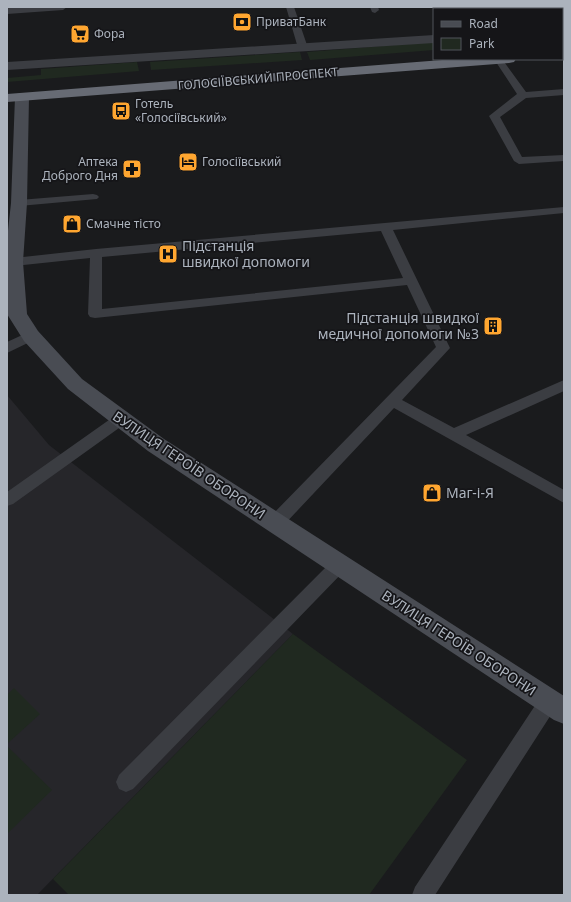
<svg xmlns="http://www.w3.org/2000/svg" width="571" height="902" font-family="'Noto Sans',sans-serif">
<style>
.built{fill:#26262a}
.green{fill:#202920}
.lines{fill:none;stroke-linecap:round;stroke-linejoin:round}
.lane{fill:#3b3d42;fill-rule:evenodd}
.street{fill:#3b3d42;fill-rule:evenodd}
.secondary{fill:#494c53;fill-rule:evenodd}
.highway{fill:#676b74;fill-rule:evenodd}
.labels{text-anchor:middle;stroke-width:3.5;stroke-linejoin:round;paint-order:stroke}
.far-poi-label{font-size:12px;fill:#acb3bd;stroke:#151518;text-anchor:start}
.far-street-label{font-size:12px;fill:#acb3bd;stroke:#151518}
.poi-label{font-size:14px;fill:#acb3bd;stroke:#151518;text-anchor:start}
.street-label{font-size:14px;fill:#acb3bd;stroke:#151518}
</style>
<rect width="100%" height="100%" fill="#1a1b1d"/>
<!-- built -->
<path class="built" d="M7,395L49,445L293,634L37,895H7Z"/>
<!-- green -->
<path class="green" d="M434,42V50L310,60L307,52Z
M300,52L302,60L151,70L150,62Z
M137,62L139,71L7,82V78L41,75V69Z
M293,634L467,760L369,895H69L53,879Z
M14,688L40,714L7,744V695Z
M7,746L52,790L7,834Z"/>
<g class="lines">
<!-- lane -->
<path class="lane" d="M26,7H67L63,10L7,14V8Z
M286,7H294L308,48L306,50H300L298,48Z
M370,7H378L379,10L375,13L372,12Z
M494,59H502L526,92L564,89V95L526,98L500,117L522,157L564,155V161L519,164L514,161L489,116L517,94Z
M93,194L97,195L99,197L97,199L19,206L15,205L13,203L15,201L19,200Z
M564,207V213L393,230L450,348L402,400L454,428L564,380V391L466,435L564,490V503L394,408L281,528L275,530L269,528L267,523L269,518L436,347L407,285L95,318L90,317L88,314L90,258L14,266L10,265L8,262L10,259L14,258L96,249ZM381,231L403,278L102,309V257Z
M31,331L36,333L38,336L36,339L7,353V342Z
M121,414L126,415L128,419L126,423L13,504L7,506V492L116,415Z
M339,558L345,560L347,565L345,570L133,789L126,792L119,789L116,782L119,775L333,560Z
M549,692L556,695L558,701L556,707L435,895H412L415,887L542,695Z"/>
<!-- street -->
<path class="street" d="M562,25H564V33H562Z
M434,35V43L7,70V62Z"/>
<!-- secondary -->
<path class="secondary" d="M22,93L27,94L29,97L27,203L23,262L27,314L38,331L82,379L164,439L564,696V724L554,720L148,451L68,389L24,341L7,314V240L11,203L15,97L17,94Z"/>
<!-- highway -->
<path class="highway" d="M562,51H564V59H561Z
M455,59H516L514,62L509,63L7,102V94Z"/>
</g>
<!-- icons -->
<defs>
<symbol id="bank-square" viewBox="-11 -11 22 22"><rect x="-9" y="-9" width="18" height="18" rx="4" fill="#ffa630" stroke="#151518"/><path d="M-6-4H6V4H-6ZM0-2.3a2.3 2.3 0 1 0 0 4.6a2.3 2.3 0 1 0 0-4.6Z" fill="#111"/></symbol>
<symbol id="supermarket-square" viewBox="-11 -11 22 22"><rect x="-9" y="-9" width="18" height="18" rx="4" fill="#ffa630" stroke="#151518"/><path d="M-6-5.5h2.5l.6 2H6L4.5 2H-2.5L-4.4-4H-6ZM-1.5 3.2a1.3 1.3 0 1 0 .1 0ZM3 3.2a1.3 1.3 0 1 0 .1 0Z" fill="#111"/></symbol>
<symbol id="bus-square" viewBox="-11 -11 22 22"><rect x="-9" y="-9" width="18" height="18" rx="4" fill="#ffa630" stroke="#151518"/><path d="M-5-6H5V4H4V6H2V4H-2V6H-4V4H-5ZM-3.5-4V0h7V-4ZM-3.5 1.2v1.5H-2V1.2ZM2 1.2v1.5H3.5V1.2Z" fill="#111"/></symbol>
<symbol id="hotel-square" viewBox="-11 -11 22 22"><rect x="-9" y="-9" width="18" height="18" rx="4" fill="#ffa630" stroke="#151518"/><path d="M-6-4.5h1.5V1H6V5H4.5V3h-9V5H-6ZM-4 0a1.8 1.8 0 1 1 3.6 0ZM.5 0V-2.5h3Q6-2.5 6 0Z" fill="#111"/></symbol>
<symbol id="pharmacy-square" viewBox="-11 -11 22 22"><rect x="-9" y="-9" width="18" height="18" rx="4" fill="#ffa630" stroke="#151518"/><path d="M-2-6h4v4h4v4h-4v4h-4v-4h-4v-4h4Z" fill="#111"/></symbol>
<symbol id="shop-square" viewBox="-11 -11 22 22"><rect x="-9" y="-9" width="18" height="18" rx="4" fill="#ffa630" stroke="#151518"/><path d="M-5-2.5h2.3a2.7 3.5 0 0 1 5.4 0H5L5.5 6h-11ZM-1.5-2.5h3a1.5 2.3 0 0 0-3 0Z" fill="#111"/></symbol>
<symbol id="hospital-square" viewBox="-11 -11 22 22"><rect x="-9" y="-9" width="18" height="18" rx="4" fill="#ffa630" stroke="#151518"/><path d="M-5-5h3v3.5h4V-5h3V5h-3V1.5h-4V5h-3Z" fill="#111"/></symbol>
<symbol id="building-square" viewBox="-11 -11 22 22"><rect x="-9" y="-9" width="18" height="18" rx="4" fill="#ffa630" stroke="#151518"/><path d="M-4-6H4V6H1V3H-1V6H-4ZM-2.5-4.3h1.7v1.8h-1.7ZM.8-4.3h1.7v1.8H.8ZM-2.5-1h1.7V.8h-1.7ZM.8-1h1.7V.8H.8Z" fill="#111"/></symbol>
</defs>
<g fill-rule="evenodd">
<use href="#bank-square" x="231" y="11" width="22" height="22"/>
<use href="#supermarket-square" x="69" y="23" width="22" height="22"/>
<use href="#bus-square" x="110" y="100" width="22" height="22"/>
<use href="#hotel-square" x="177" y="151" width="22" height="22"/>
<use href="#pharmacy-square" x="121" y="158" width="22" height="22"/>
<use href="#shop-square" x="61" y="213" width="22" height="22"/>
<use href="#hospital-square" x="157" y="243" width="22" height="22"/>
<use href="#building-square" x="482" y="315" width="22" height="22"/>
<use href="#shop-square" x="421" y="482" width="22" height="22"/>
</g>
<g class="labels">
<!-- far-poi labels -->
<g class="far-poi-label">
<text x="256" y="26">ПриватБанк</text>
<text x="94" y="38">Фора</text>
<text x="135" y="108">Готель<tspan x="135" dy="14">«Голосіївський»</tspan></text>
<text x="118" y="166" text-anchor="end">Аптека<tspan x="118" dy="14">Доброго Дня</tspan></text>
<text x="202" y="166">Голосіївський</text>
<text x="86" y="228">Смачне тісто</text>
</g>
<!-- far-street labels -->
<g class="far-street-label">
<text transform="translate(258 79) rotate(-5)" y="4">ГОЛОСІЇВСЬКИЙ ПРОСПЕКТ</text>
</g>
<!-- poi labels -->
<g class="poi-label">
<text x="182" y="251">Підстанція<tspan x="182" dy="16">швидкої допомоги</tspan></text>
<text x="479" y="323" text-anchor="end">Підстанція швидкої<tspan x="479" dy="16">медичної допомоги №3</tspan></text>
<text x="446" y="498">Маг-і-Я</text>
</g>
<!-- street labels -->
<g class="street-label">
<text transform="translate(189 465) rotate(34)" y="5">ВУЛИЦЯ ГЕРОЇВ ОБОРОНИ</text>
<text transform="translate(459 643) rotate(33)" y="5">ВУЛИЦЯ ГЕРОЇВ ОБОРОНИ</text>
</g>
</g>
<!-- border -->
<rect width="571" height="902" fill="none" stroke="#acb3bd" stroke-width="16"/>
<!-- legend -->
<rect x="433" y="8" width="130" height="52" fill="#151518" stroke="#51545a"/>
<rect x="441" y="21" width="20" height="6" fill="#494c53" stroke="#51545a"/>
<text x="469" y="28" font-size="12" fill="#acb3bd">Road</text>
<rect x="441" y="38" width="20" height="12" fill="#202920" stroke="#51545a"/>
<text x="469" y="48" font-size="12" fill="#acb3bd">Park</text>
</svg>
